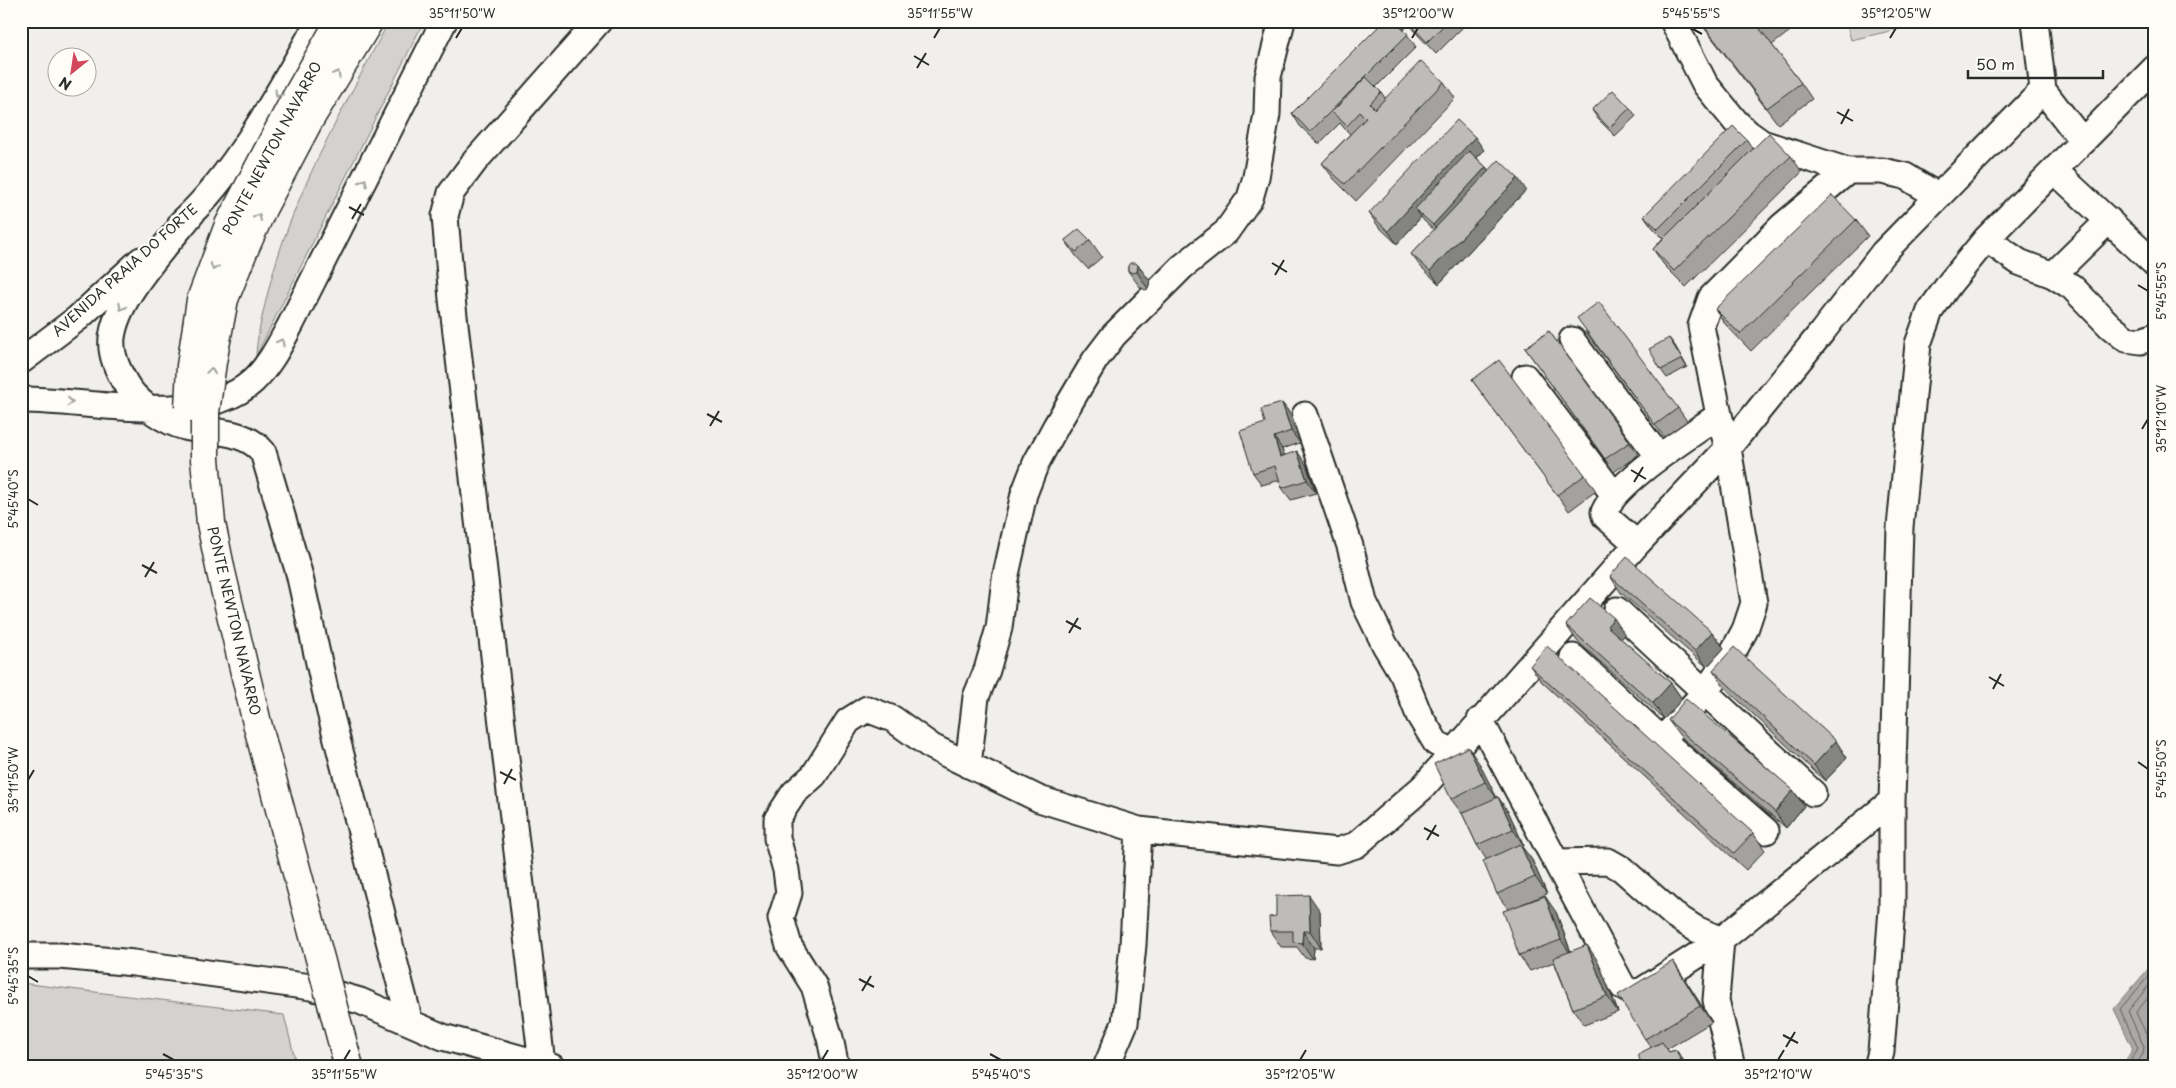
<svg xmlns="http://www.w3.org/2000/svg" width="2176" height="1088" font-family="'Playpen Sans',sans-serif">
<style>
.green{fill:#d3d2cf;stroke:#7f7e7d}
.water{fill:#aaa9a7;stroke:#777775}
.lines{fill:none;stroke-linecap:round;stroke-linejoin:round}
.shore{stroke:#5e5d5d;stroke-width:1}
.minor-casing{stroke:#2b2b2b;stroke-width:29}
.minor{stroke:#fdfcf7;stroke-width:25}
.major-bridge-casing{stroke:#2b2b2b;stroke-width:31;stroke-linecap:butt}
.major-bridge{stroke:#fdfcf7;stroke-width:28}
.wall{fill:#a3a29e;stroke:#2b2b2b}
.shaded-wall{fill:#848481;stroke:#2b2b2b}
.building{fill:#bdbcb8;stroke:#2b2b2b}
.oneway{stroke:#9e9e9b}
.ticks{fill:none;stroke:#2b2b2b;stroke-width:2}
.labels{text-anchor:middle;stroke-width:4.5;stroke-linejoin:round;paint-order:stroke}
.street-label{font-size:14px;fill:#2b2b2b;stroke:#fdfcf7}
.neatline{fill:none;stroke:#2b2b2b;stroke-width:2}
.ticks-label{font-size:12px;text-anchor:middle;fill:#2b2b2b}
</style>
<rect width="100%" height="100%" fill="#f0efeb"/>
<filter id="ink" filterUnits="userSpaceOnUse"><feTurbulence type="fractalNoise" baseFrequency=".02" numOctaves="2"/><feDisplacementMap in="SourceGraphic" scale="10" xChannelSelector="R" yChannelSelector="G"/><feConvolveMatrix kernelMatrix="1 2 1 2 8 2 1 2 1" color-interpolation-filters="sRGB"/></filter>
<g filter="url(#ink)">
<!-- green -->
<path class="green" d="M389,21H424L256,356C257,335 262,317 267,296C290,198 343,110 389,21Z
M1846,21H1901L1903,28L1851,40Z
M21,983L284,1015L297,1067H21Z"/>
<!-- water -->
<path class="water" d="M2155,961V1067H2121L2133,1049L2114,1009Z"/>
<g class="lines">
<!-- shore -->
<path class="shore" d="M2127,1067L2138,1048L2120,1009L2155,969
M2134,1067L2143,1054L2144,1047L2128,1011L2155,978
M2143,1067C2159,1044 2144,1034 2136,1012L2155,990"/>
<defs>
<path id="minor" d="M1673,21L1705,84L1736,122L1748,133L1762,143L1848,171H1882L1905,176L1938,196
M2035,21L2043,90
M2055,171L2155,264
M193,212C167,245 121,292 113,332C108,352 118,372 129,389C141,405 165,422 185,427C212,433 244,429 263,452L299,573L330,712L410,1022
M181,223C237,172 282,87 319,21
M1986,239L2019,262L2053,275L2072,287L2110,326L2126,339L2141,341L2155,336
M2053,275L2109,220
M1572,340L1659,457
M21,361L78,318L141,260
M1525,377L1614,495
M21,400C87,399 201,429 253,381C270,365 280,344 291,324L444,21
M1305,415L1350,546L1364,602L1385,645L1403,675L1419,715L1436,743L1453,752
M1637,544L1605,516L1604,512C1618,480 1689,437 1719,415
M1617,610L1813,793
M1573,657L1662,740L1766,831
M1480,720L1623,987C1630,992 1634,993 1643,990L1721,940L1892,801
M1662,740L1705,692L1733,652L1745,630L1754,603L1728,448L1719,415L1701,326L1711,298L1782,226L1848,171
M968,765L976,697L987,670L999,628L1005,579L1024,494L1036,463L1056,426L1095,360L1114,335L1182,267L1226,232L1250,198L1256,177L1267,114L1268,77L1282,21
M1557,862L1608,861L1622,869L1674,915L1696,929L1721,940L1716,1000L1732,1067
M21,956H60L134,963L311,987L360,1001L443,1037L552,1067
M542,1064L452,299L445,216L451,193L475,161L599,21
M836,1067L830,1038L814,986L789,946L781,918L789,893L786,870L777,838V819L794,793L814,775L848,721L867,709L893,719L932,747L1039,799L1139,830
M1106,1067L1125,1023L1133,945L1139,830L1337,851L1356,845L1423,787L1637,544L1728,448L1822,332L1883,253L2043,90L2083,142
M1877,1067L1881,1052L1892,909V801L1900,527L1918,344L1930,311L1950,283L1986,239L2155,68"/>
</defs>
<!-- minor casing -->
<use href="#minor" class="minor-casing"/>
<!-- minor -->
<use href="#minor" class="minor"/>
<defs>
<path id="major-bridge" d="M189,408L191,366L201,300L229,225L292,105L340,21
M349,1067L257,723L221,572L211,523L205,459V412L212,362L224,299L242,254L262,209L309,120L369,21"/>
</defs>
<!-- major-bridge casing -->
<use href="#major-bridge" class="major-bridge-casing"/>
<!-- major-bridge -->
<use href="#major-bridge" class="major-bridge"/>
</g>
<!-- wall -->
<path class="wall" d="M1384,21H1409L1404,30L1416,47L1376,87L1381,92L1385,98L1444,82L1455,98L1356,201L1334,179L1322,163L1350,134L1344,128L1340,123L1319,144L1300,126L1292,113Z
M1410,21H1469L1436,54L1418,35L1409,23Z
M1699,21H1803L1772,45L1801,83L1812,99L1778,124Z
M1630,108L1636,116L1615,136L1598,119L1592,110Z
M1747,140L1753,149L1791,156L1802,172L1686,287L1664,265L1653,249L1663,238L1653,228L1644,216Z
M1484,150L1477,158L1489,170L1526,190L1439,284L1420,266L1411,254L1434,230L1424,221L1421,217L1397,244L1378,226L1369,213Z
M1856,220L1868,236L1751,351L1726,325L1715,309Z
M1065,240H1090L1102,257L1088,269L1076,256Z
M1128,266L1150,281L1148,289L1145,290L1140,287L1128,271Z
M1549,331L1638,455L1614,472L1525,348Z
M1585,331L1678,408L1687,421L1664,437Z
M1669,338L1675,346L1687,367L1667,378L1661,370Z
M1472,380L1585,475L1596,491L1569,511Z
M1282,403L1291,415L1300,443L1282,449L1285,456L1306,464L1316,493L1291,500L1282,488L1280,480L1262,485L1253,473L1265,423Z
M1610,576L1712,632L1724,648L1707,667L1621,593Z
M1566,625L1625,635L1621,639L1671,683L1682,699L1664,719L1577,641Z
M1530,666L1753,833L1765,850L1746,870L1542,682Z
M1713,670L1836,741L1847,758L1825,781L1724,687Z
M1668,720L1793,790L1804,806L1786,828L1680,736Z
M1479,763L1496,798L1498,797L1509,813L1524,846L1522,847L1532,860L1547,894L1522,904L1556,912L1571,952L1598,961L1618,1012L1584,1025L1573,1009L1554,962L1530,971L1519,955L1508,909L1497,894L1486,859L1477,845L1463,815L1451,799Z
M1320,911L1321,948H1314L1313,959L1305,958L1297,947H1281L1270,931Z
M1673,961L1684,978L1712,1022L1667,1049L1669,1052L1676,1050L1688,1067H1642L1651,1047L1645,1039Z"/>
<!-- shaded-wall -->
<path class="shaded-wall" d="M1398,21H1409L1404,30L1398,22Z
M1475,137L1484,150L1423,216L1415,209L1421,217L1397,244L1388,231Z
M1486,167L1495,179L1441,237L1433,225Z
M1518,178L1526,190L1439,284L1430,271Z
M1138,265L1150,281L1148,289L1137,272Z
M1669,338L1675,346L1687,367L1682,359Z
M1282,403L1291,415L1300,443L1291,431Z
M1274,437L1282,449L1289,469L1280,457Z
M1297,451L1306,464L1316,493L1307,480Z
M1614,618L1625,635L1618,642L1607,626Z
M1712,632L1724,648L1707,667L1695,651Z
M1671,683L1682,699L1664,719L1653,703Z
M1836,741L1847,758L1825,781L1814,765Z
M1468,747L1479,763L1497,798L1485,782Z
M1793,790L1804,806L1786,828L1775,812Z
M1498,797L1509,813L1524,846L1513,829Z
M1520,844L1532,860L1547,894L1535,877Z
M1309,895L1320,911L1321,948L1310,931Z
M1545,896L1556,912L1572,956L1561,940Z
M1303,931L1314,948L1313,959L1302,943Z
M1587,945L1598,961L1618,1012L1607,996Z
M1673,961L1684,978L1712,1022L1700,1006Z
M1676,1050L1688,1067H1684Z"/>
<!-- building -->
<path class="building" d="M1384,21H1394L1408,34L1310,132L1292,113Z
M1410,21H1448L1427,42L1409,23Z
M1700,21H1771L1760,29L1801,83L1767,108Z
M1421,61L1444,82L1345,184L1322,163L1366,118L1360,112L1347,126L1332,112L1366,77L1381,92L1370,104L1375,109Z
M1613,90L1630,108L1609,128L1592,110Z
M1457,120L1475,137L1388,231L1369,213Z
M1733,126L1747,140L1658,229L1644,216Z
M1769,133L1791,156L1674,271L1653,249Z
M1469,151L1486,167L1433,225L1415,209Z
M1499,160L1518,178L1430,271L1411,254Z
M1832,195L1856,220L1740,334L1715,309Z
M1079,229L1090,240L1076,252L1065,240Z
M1130,263H1136L1138,265L1137,272L1133,273L1128,271V266Z
M1599,302L1678,408L1655,425L1577,318Z
M1549,331L1630,442L1605,459L1525,348Z
M1669,338L1682,359L1661,370L1649,349Z
M1499,360L1585,475L1557,495L1472,380Z
M1282,403L1291,431L1274,437L1280,457L1297,451L1307,480L1282,488L1275,466L1253,473L1240,431L1265,423L1261,409Z
M1627,557L1712,632L1695,651L1610,576Z
M1590,598L1614,618L1607,626L1671,683L1653,703L1566,625Z
M1547,646L1753,833L1734,853L1530,666Z
M1734,647L1836,741L1814,765L1713,670Z
M1686,699L1793,790L1775,812L1668,720Z
M1468,747L1485,782L1451,799L1434,764Z
M1498,797L1513,829L1477,845L1462,813Z
M1520,844L1535,877L1497,894L1483,861Z
M1309,895L1310,931H1303L1302,943L1293,942V931H1270L1269,917L1276,916V896Z
M1545,896L1561,940L1519,955L1503,911Z
M1587,945L1607,996L1573,1009L1553,958Z
M1673,961L1700,1006L1645,1039L1618,995Z
M1662,1042L1669,1052L1676,1050L1684,1067H1642L1638,1054Z"/>
<!-- one-way arrows -->
<defs><path id="oneway-chevron" d="M-2-3.5L2.5 0L-2 3.5" fill="none" stroke-width="1.6" stroke-linecap="round" stroke-linejoin="round" transform="scale(1.25)"/></defs>
<g class="oneway">
<use href="#oneway-chevron" transform="translate(337 74) rotate(-59)"/>
<use href="#oneway-chevron" transform="translate(278 94) rotate(122)"/>
<use href="#oneway-chevron" transform="translate(364 182) rotate(-63)"/>
<use href="#oneway-chevron" transform="translate(258 217) rotate(-66)"/>
<use href="#oneway-chevron" transform="translate(214 267) rotate(111)"/>
<use href="#oneway-chevron" transform="translate(122 307) rotate(118)"/>
<use href="#oneway-chevron" transform="translate(281 342) rotate(-61)"/>
<use href="#oneway-chevron" transform="translate(211 371) rotate(-82)"/>
<use href="#oneway-chevron" transform="translate(70 402) rotate(3)"/>
</g>
</g>
<!-- ticks -->
<path class="ticks" d="M1691,28L1702,34M456,38L462,28M934,38L940,28M1412,38L1418,28M1890,38L1896,28M914,56L929,65M917,68L926,53M1837,112L1853,121M1841,124L1849,109M349,207L364,215M352,219L361,204M1272,263L1287,272M1275,275L1284,260M2138,285L2148,291M707,414L722,422M710,426L719,411M2142,429L2148,419M1631,470L1646,479M1634,482L1643,467M28,499L38,505M142,565L157,573M145,577L154,562M1066,621L1081,629M1069,633L1078,618M1989,677L2004,686M1993,689L2001,674M2138,762L2148,769M500,772L516,780M28,780L34,770M504,784L512,769M1424,828L1439,836M1427,840L1436,825M28,976L38,982M859,979L874,987M862,991L871,976M1783,1035L1798,1043M1786,1047L1795,1032M163,1054L174,1060M990,1054L1001,1060M344,1060L350,1050M822,1060L828,1050M1300,1060L1306,1050M1778,1060L1784,1050"/>
<g class="labels">
<!-- street labels -->
<g class="street-label">
<text transform="translate(272 148) rotate(-62)" y="5">PONTE NEWTON NAVARRO</text>
<text transform="translate(125 270) rotate(-42)" y="5">AVENIDA PRAIA DO FORTE</text>
<text transform="translate(234 621) rotate(77)" y="5">PONTE NEWTON NAVARRO</text>
</g>
</g>
<!-- margin -->
<rect width="2176" height="1088" fill="none" stroke="#fdfcf7" stroke-width="55"/>
<!-- north arrow -->
<g transform="translate(72 72) rotate(210)"><circle r="24" fill="#fdfcf7" stroke="#a9a8a5"/>
<path d="M0-4L9 19L0 12L-9 19Z" fill="#d1495b"/>
<text y="-8" font-size="14" font-weight="bold" text-anchor="middle" fill="#2b2b2b">N</text>
</g>
<!-- scale -->
<path d="M1968 70v8h135v-8" fill="none" stroke="#2b2b2b" stroke-width="2.5"/>
<text x="1976" y="70" font-size="15" fill="#2b2b2b" stroke="#fdfcf7" stroke-width="4" paint-order="stroke">50 m</text>
<rect x="28" y="28" width="2120" height="1032" class="neatline"/>
<g class="ticks-label">
<text x="462" y="18">35°11'50"W</text>
<text x="940" y="18">35°11'55"W</text>
<text x="1418" y="18">35°12'00"W</text>
<text x="1691" y="18">5°45'55"S</text>
<text x="1896" y="18">35°12'05"W</text>
<text transform="translate(2162 291) rotate(-90)" y="4">5°45'55"S</text>
<text transform="translate(2162 419) rotate(-90)" y="4">35°12'10"W</text>
<text transform="translate(14 499) rotate(-90)" y="4">5°45'40"S</text>
<text transform="translate(2162 769) rotate(-90)" y="4">5°45'50"S</text>
<text transform="translate(14 780) rotate(-90)" y="4">35°11'50"W</text>
<text transform="translate(14 976) rotate(-90)" y="4">5°45'35"S</text>
<text x="174" y="1079">5°45'35"S</text>
<text x="344" y="1079">35°11'55"W</text>
<text x="822" y="1079">35°12'00"W</text>
<text x="1001" y="1079">5°45'40"S</text>
<text x="1300" y="1079">35°12'05"W</text>
<text x="1778" y="1079">35°12'10"W</text>
</g>
</svg>
